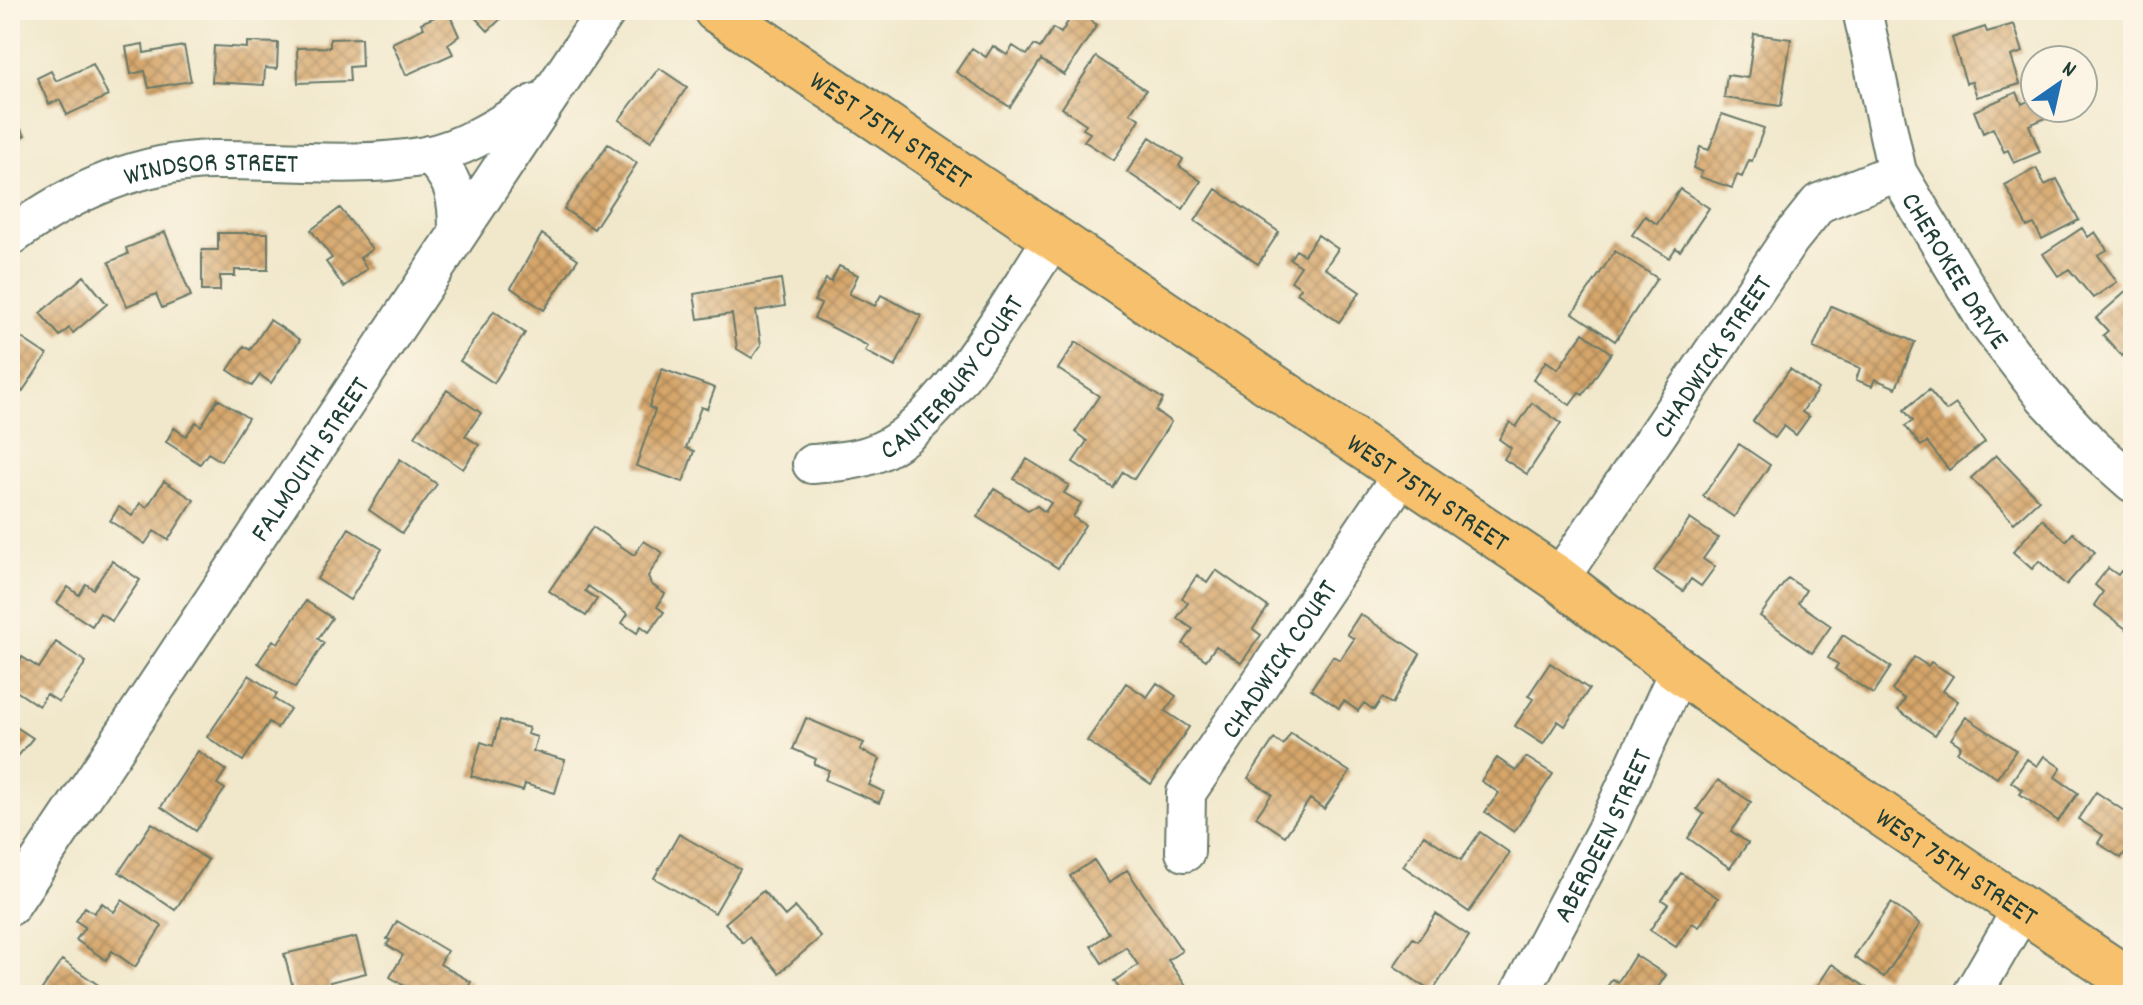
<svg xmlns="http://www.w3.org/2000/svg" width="2143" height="1005" font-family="Dekko,sans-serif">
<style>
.building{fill:url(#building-cross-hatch)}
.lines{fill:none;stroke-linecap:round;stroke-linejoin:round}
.minor-casing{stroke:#687969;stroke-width:42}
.major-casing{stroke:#687969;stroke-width:48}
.minor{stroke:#fff;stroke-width:38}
.major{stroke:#f7c06c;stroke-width:44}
.labels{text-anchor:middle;stroke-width:6;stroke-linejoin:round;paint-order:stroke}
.street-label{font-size:28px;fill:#1f3d34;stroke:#fcf5e5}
</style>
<defs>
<pattern id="building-cross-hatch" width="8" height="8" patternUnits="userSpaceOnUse" patternTransform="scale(2)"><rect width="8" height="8" fill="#d6a66b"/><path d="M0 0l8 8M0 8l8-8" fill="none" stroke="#ad8859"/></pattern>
</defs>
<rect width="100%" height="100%" fill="#fcf5e5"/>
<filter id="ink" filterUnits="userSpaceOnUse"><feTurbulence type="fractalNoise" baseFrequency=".0125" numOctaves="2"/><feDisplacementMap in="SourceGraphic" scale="16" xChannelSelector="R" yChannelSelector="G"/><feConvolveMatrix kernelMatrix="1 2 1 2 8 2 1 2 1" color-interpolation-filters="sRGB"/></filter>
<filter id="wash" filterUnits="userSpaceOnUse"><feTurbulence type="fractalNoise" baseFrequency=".006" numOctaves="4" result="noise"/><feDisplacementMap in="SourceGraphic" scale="32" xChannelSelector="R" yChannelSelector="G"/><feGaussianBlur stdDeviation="1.8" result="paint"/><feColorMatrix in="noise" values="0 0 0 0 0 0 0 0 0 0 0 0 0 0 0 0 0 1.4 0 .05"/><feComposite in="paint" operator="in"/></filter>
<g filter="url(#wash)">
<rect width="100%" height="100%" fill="#f1e8cc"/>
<g id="blocks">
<!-- building -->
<path class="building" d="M468,10H510L488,31Z
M1075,10L1097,25L1064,75L1041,60L1010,107L956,72L972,48L986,57L993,46L1007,55L1013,46L1027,55L1034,45L1040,48L1053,28L1061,33Z
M1754,10H1781V12L1755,16Z
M1962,10H1991L1992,14L1964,20Z
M448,11L459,36L448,44L453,54L406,75L392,43L424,28L421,23Z
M2014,24L2023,52L2011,56L2020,84L1977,97L1972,82L1966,83L1952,38L1985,27L1987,32Z
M1754,34L1791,39L1781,106L1724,98L1727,75L1748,78Z
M361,38L362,66L349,67L350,81L298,83L297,48L330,47V39Z
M247,42L278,43L277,69L265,68L264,85L212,82L214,46L247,48Z
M143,44L144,53L184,46L191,81L149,88L145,71L131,74L126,47Z
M1096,57L1146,90L1130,113L1140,119L1114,160L1084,141L1090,133L1083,129L1086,124L1062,108Z
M93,64L108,96L67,115L60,100L49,104L37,78L51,71L56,81Z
M659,68L687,87L651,141L619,120Z
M2017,92L2022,104L2035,98V108H2042L2046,118L2029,125L2040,152L2014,163L2008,150L2004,152L1993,128L1983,133L1974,111Z
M10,113L25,135L10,145Z
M1722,114L1764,128L1752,161L1749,160L1742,177L1737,175L1732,188L1700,177L1702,172L1693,168L1700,147L1709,150Z
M1150,137L1183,159L1179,166L1201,181L1183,209L1127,172Z
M608,144L637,163L594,229L564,209Z
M2036,168L2045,185L2057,179L2079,220L2042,239L2034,224L2027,227L2005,185Z
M1216,189L1279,232L1258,264L1195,221Z
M1680,189L1709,208L1680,251L1676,248L1669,258L1632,235L1645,216L1657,224Z
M340,208L372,249L360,258L367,269L344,287L326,262L332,258L311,230Z
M2082,228L2088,237L2095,232L2107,250L2098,255L2117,282L2093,298L2069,269L2058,276L2043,254Z
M165,232L191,296L162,308L156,294L127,306L109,262L128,254L126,248Z
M218,233H268V270H235V276H220V291H202V250H218Z
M542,234L578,259L544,310L511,288Z
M1318,235L1338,249L1325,268L1360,292L1339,322L1297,293L1301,288L1291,281L1301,266L1290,259L1296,250L1304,255Z
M1615,251L1657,278L1615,341L1573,313Z
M839,266L858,275L849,294L875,306L881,295L921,316L895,367L865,351L868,346L814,318L821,304L814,301L826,279L831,282Z
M84,276L107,304L73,333L69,328L60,336L40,313Z
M781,279L785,306L756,311L761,345L752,358L737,349L732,314L698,319L694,294Z
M2129,289L2133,294V360L2126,352L2122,356L2103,335L2108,331L2096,318Z
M1831,306L1915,342L1896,388L1875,379L1872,386L1856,380L1860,368L1813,348Z
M494,311L525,333L494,383L460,361Z
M270,320L300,340L271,383L260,375L252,386L228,370L244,346L250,350Z
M1583,333L1611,353L1583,395L1579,393L1570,405L1533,380L1546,361L1558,369Z
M17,335L47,355L22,392L17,388L10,399V346Z
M1076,342L1163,399L1156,411L1171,422L1134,479L1123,472L1113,488L1073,462L1087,441L1075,432L1099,396L1058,369Z
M662,369L715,388L707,409L701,407L686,448L694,451L683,482L636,466L655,410L649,407Z
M1790,369L1818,389L1802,412L1809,417L1796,435L1784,426L1775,438L1753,421Z
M447,390L481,413L465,436L479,445L463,469L415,436Z
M1929,390L1946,411L1956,404L1985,442L1949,470L1927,442L1921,446L1905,426L1913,421L1904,410Z
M218,399L248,418L221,461L208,453L200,464L166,442L174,428L186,436L196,422L201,426Z
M1532,403L1561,423L1527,474L1504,459L1511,448L1499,439L1510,422L1516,427Z
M1739,444L1770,465L1734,517L1703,496Z
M1996,455L2039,500L2014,523L1971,478Z
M400,459L437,484L402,533L369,510Z
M1027,459L1069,485L1064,493L1081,503L1073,517L1085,525L1058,568L977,517L994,489L1028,510L1037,506L1045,512L1051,503L1014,479Z
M164,481L194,500L168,540L154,531L145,544L110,521L119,507L132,516L140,503L147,507Z
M1690,519L1718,538L1703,559L1715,567L1701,586L1691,579L1683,591L1654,571Z
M2042,519L2066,541L2073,533L2095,552L2066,585L2039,561L2032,569L2013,552Z
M593,527L634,555L644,541L663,553L648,576L651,584L665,594L657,607L664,612L649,632L641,626L637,633L622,623L628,614L588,586L585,591L597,599L586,616L549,591Z
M349,528L382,549L350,600L317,579Z
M112,561L140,580L112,621L100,613L92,626L57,603L68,587L79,595L86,584L93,589Z
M2108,568L2118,575L2121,571L2133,580V634L2094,605L2103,592L2095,585Z
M1216,570L1268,607L1253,629L1261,635L1241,663L1216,646L1206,660L1183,644L1193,629L1177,618L1188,603L1182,598L1197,575L1207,583Z
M1788,578L1806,590L1798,603L1831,626L1812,653L1760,616Z
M306,601L332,618L318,639L324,643L295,688L258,663L273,640L278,643Z
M1360,614L1420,654L1392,704L1382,698L1374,710L1364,703L1358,711L1344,701L1339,708L1311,689L1333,656L1340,660L1354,639L1347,634Z
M1843,635L1891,667L1873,694L1835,669L1838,664L1828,658Z
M56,642L86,662L59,702L46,694L39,706L10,687V675L22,657L39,668Z
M1914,657L1928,666L1931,662L1953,676L1943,691L1958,701L1935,735L1898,710L1905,699L1892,690Z
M1550,663L1589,689L1565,726L1558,721L1543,744L1515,726L1533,699L1528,696Z
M249,675L277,694L274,699L290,709L277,728L269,722L243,761L207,737Z
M1126,683L1147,697L1157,683L1176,696L1165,711L1189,727L1151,784L1087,741Z
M1966,717L2016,750L1997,778L1957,752L1961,746L1951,739Z
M806,718L864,743L860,750L880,759L869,785L884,792L879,803L825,780L829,770L814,764L816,759L793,749Z
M500,720L529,728L527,734L537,737L533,751L565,760L555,793L525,784L523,791L471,776L481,742L493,746Z
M10,723L33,738L10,766Z
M1291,733L1350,772L1324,809L1310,799L1285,836L1256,817L1272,794L1248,778L1274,739L1283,745Z
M198,751L226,770L217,784L225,789L196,831L161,807Z
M2044,756L2061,768L2055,777L2078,793L2058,821L2020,794L2023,790L2011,782L2027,759L2037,766Z
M1526,757L1553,774L1514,832L1485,812L1499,793L1481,781L1497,758L1516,771Z
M1718,780L1751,802L1731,831L1748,843L1730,868L1688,838L1704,814L1697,809Z
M2096,792L2133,817V841L2121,858L2098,843L2103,835L2078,819Z
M152,823L208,860L175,910L119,872Z
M1480,832L1510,853L1469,912L1403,866L1424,835L1461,860Z
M679,834L740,869L715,913L654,878Z
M1094,860L1109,883L1127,870L1182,951L1168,960L1192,995H1124L1114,981L1138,965L1126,947L1102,963L1091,946L1109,933L1070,876Z
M1681,873L1718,898L1699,927L1692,923L1676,947L1650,930L1668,904L1662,900Z
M763,891L785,916L795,907L821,937L779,973L749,937L743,943L725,923Z
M122,900L162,926L135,967L112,951L106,960L76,940L85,927L76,921L85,907L94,913L102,903L114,912Z
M1891,903L1920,924L1884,977L1854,957Z
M1436,914L1469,936L1432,992L1394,966L1413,938L1418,941Z
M397,921L447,951L440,964L471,982L464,995H419L390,977L403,955L387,945L390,940L387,939Z
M356,937L366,973L330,982L334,995H295L284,954Z
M1635,955L1666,975L1653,995H1602L1612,979L1618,982Z
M62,960L113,995H38Z
M1832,964L1877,995H1826L1816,988Z"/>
</g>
</g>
<g filter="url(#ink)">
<use href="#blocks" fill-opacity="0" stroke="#687969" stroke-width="2"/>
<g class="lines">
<defs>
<g id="minor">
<path id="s1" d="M1862,10L1897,172L1987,322L2044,396L2091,446L2133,483"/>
<path d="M429,155C455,178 458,198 458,231"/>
<path id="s2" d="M10,237C70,192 136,162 212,160C284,159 355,169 426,156C467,148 501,124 536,103"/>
<path id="s3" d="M812,464C834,462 857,461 878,452C944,424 1012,299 1054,237"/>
<path id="s4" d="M1559,579L1790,239L1819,203L1897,172"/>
<path id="s5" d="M1185,852L1186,793L1403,473"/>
<path id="s6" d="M10,906L607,10"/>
<path id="s7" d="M1519,995L1606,830L1678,672"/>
<path d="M1972,995L2022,909"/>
</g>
<g id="major">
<path id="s8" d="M716,10L1559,579C1744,724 1938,853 2133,983"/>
</g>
</defs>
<!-- minor casing -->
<use href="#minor" class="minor-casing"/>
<!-- major casing -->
<use href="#major" class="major-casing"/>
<!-- minor -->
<use href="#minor" class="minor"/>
<!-- major -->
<use href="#major" class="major"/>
</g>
</g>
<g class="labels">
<!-- street labels -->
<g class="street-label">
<text dy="10" stroke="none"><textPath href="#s8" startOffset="212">WEST 75TH STREET</textPath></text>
<text dy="10" stroke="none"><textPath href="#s2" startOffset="218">WINDSOR STREET</textPath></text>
<text dy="10" stroke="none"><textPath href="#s1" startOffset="280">CHEROKEE DRIVE</textPath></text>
<text dy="10" stroke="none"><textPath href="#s4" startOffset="270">CHADWICK STREET</textPath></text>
<text dy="10" stroke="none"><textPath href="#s3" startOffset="174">CANTERBURY COURT</textPath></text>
<text dy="10" stroke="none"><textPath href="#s6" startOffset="538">FALMOUTH STREET</textPath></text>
<text dy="10" stroke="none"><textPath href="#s8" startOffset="860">WEST 75TH STREET</textPath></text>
<text dy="10" stroke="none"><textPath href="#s5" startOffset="222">CHADWICK COURT</textPath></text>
<text dy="10" stroke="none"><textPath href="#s7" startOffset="180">ABERDEEN STREET</textPath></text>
<text dy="10" stroke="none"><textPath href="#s8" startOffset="1508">WEST 75TH STREET</textPath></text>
</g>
</g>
<!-- margin -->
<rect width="2143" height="1005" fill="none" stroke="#fcf5e5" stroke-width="40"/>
<!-- north arrow -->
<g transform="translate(2059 84) rotate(34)"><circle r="38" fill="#fcf5e5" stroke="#a4ab9e" stroke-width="2"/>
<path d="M0-6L14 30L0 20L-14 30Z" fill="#1f6fb2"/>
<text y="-12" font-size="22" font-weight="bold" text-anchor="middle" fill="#1f3d34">N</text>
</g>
</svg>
